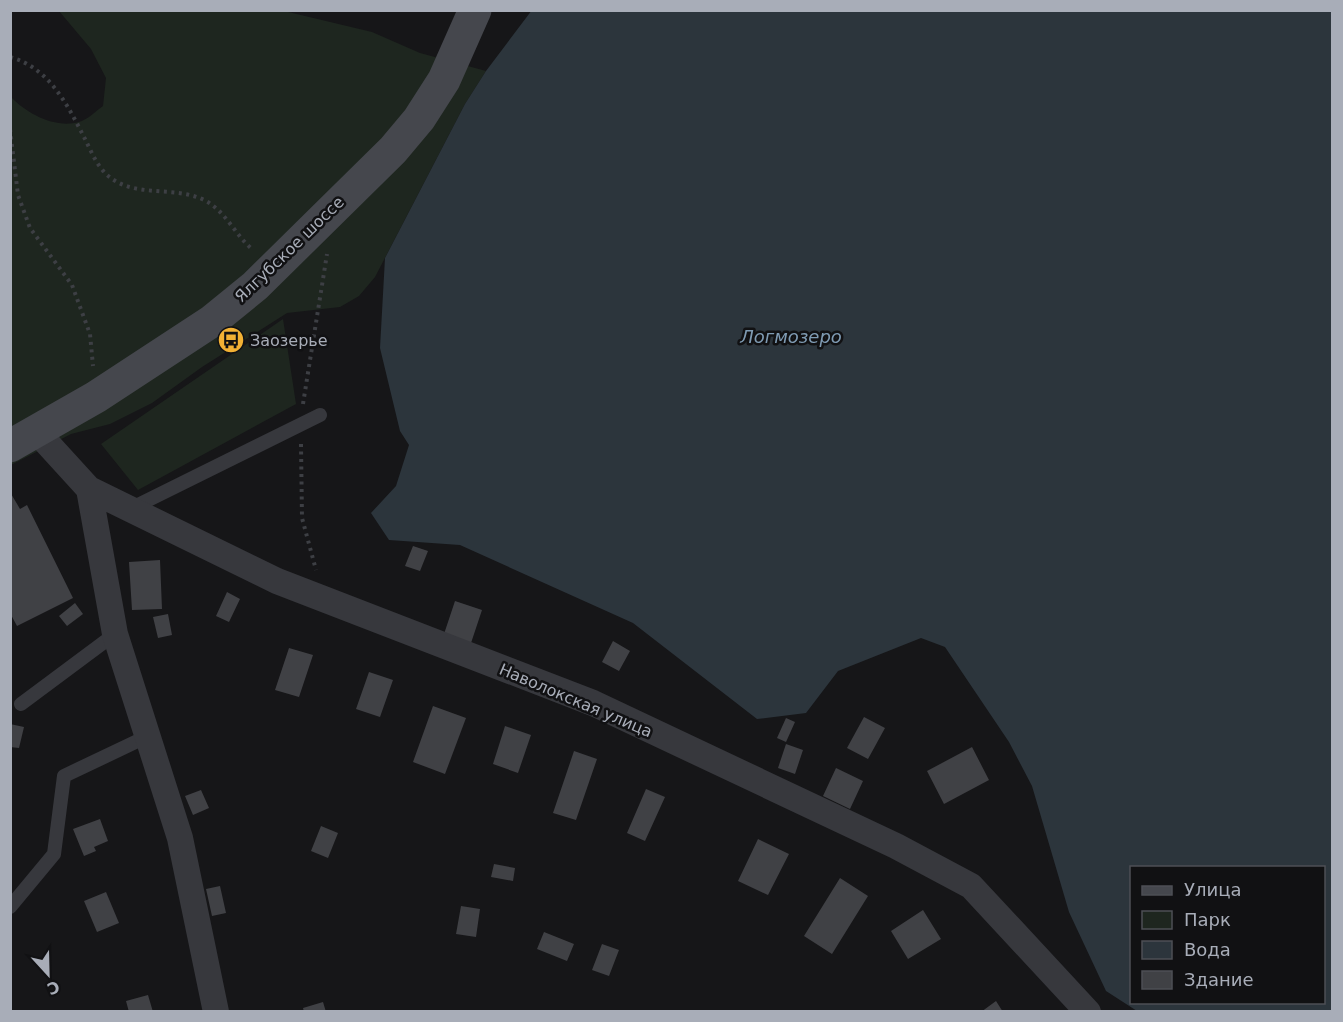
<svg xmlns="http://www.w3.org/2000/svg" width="1343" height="1022" font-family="'DejaVu Sans',sans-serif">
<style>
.green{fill:#1e261f}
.water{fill:#2c353c;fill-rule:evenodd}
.building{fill:#404145}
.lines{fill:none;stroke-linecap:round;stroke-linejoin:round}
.path{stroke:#3d3f44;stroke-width:4;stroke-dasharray:3 4.5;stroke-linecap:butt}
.lane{stroke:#37383d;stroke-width:14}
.street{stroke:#37383d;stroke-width:26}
.secondary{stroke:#45474d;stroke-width:33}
.labels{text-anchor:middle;stroke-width:5;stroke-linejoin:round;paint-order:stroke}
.street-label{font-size:16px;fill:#a8adb8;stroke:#111113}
.poi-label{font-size:16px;fill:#a8adb8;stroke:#111113;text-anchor:start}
.water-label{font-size:18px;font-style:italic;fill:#7f9bb3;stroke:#111113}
</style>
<rect width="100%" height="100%" fill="#161618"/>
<!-- green -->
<path class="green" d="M59,11H284L372,32L420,53L486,71L465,104L375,277L359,296L340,307L287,313L202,367L152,403L110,424L71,434L11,465V97C26,113 55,129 79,122C87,120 96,111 103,106L106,78L91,49Z
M283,319L296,404L138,490L101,444Z"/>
<!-- water -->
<path class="water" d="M532,10L1332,11V1011H1137L1106,991L1069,912L1032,786L1009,742L945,647L921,638L838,671L806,713L757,719L633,623L460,545L389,540L371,513L396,486L409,445L400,431L380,348L385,258L465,104L486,71ZM1132,868H1324V1002H1132Z"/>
<!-- building -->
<path class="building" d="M10,492L20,509L27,505L73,598L17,626L10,613Z
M413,546L428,551L420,571L405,566Z
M160,560L162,609L132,610L129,562Z
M227,592L240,599L229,622L216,616Z
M455,601L482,610L471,643L444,634Z
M75,603L83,614L67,626L59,616Z
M168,614L172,635L158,638L153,617Z
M613,641L630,651L619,671L602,662Z
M289,648L313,655L299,697L275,690Z
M369,672L393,680L380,717L356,709Z
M433,706L466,718L445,774L413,762Z
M864,717L885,728L868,759L847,748Z
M786,718L795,722L786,742L777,738Z
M10,724L24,727L19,748L10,747Z
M505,726L531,735L518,773L493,764Z
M786,744L803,750L795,774L778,768Z
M972,747L989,780L944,804L927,771Z
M574,751L597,759L576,820L553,813Z
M836,768L863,781L850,809L823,796Z
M646,789L665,797L645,841L627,833Z
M201,790L209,808L193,815L185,796Z
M100,819L108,841L94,847L96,851L84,856L73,829Z
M321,826L338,833L328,858L311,851Z
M758,839L789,854L768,895L738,881Z
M494,864L515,868L513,881L491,877Z
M840,878L868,896L832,954L804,936Z
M220,886L226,913L212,916L206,889Z
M106,892L119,923L97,932L84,901Z
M461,906L480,909L476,937L456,934Z
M923,910L941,939L908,959L891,931Z
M544,932L574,944L567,961L537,949Z
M602,944L619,950L609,976L592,970Z
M148,995L153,1012H129L126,1001Z
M996,1001L1003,1012H981Z
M323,1002L326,1012H304L303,1008Z"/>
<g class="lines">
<!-- path -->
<path class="path" d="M10,57C50,68 68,106 85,139C91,151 96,164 106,174C134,200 174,184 206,201C226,212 236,236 253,250
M10,129L18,195L30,228L72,285L90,334L93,366
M303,404L327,254
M301,444L302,518L316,570"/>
<!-- lane -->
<path class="lane" d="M130,509L320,415
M21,704L115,634
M10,907L54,854L64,776L148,736"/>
<!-- street -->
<path class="street" d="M37,432L89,489L277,581L593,703L896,846L971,886L1088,1012
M89,489L115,634L180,838L216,1012"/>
<!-- secondary -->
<path class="secondary" d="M10,446L96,397L212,321L255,286L393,150L419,119L444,80L475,10"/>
</g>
<!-- icons -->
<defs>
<symbol id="bus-disc" viewBox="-11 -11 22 22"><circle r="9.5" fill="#f2b134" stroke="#111113"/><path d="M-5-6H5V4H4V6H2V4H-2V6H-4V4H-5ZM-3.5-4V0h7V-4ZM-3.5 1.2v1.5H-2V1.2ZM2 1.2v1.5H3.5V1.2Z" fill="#111"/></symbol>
</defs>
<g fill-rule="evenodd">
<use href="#bus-disc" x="216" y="325" width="30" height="30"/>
</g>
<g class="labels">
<!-- street labels -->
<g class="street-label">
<text transform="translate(289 249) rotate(-44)" y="6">Ялгубское шоссе</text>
<text transform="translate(576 700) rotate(23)" y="6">Наволокская улица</text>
</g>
<!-- poi labels -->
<g class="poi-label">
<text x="250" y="346">Заозерье</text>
</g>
<!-- water labels -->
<g class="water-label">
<text x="791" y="343">Логмозеро</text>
</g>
</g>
<!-- border -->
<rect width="1343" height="1022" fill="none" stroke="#a8adb8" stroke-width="24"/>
<!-- legend -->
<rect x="1130" y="866" width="195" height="138" fill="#111113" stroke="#4d4f55" stroke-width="1.5"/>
<rect x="1142" y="886" width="30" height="9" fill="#45474d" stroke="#4d4f55" stroke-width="1.5"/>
<text x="1184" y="896" font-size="18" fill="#a8adb8">Улица</text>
<rect x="1142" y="911" width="30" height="18" fill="#1e261f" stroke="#4d4f55" stroke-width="1.5"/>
<text x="1184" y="926" font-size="18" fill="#a8adb8">Парк</text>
<rect x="1142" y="941" width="30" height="18" fill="#2c353c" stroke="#4d4f55" stroke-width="1.5"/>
<text x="1184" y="956" font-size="18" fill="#a8adb8">Вода</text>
<rect x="1142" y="971" width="30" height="18" fill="#404145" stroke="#4d4f55" stroke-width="1.5"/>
<text x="1184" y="986" font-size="18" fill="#a8adb8">Здание</text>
<!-- north arrow -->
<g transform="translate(48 974) rotate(158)" stroke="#111113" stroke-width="4.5" paint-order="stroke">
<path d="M0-4.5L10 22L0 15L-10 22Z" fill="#a8adb8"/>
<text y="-9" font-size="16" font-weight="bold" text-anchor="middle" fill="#a8adb8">С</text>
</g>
</svg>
